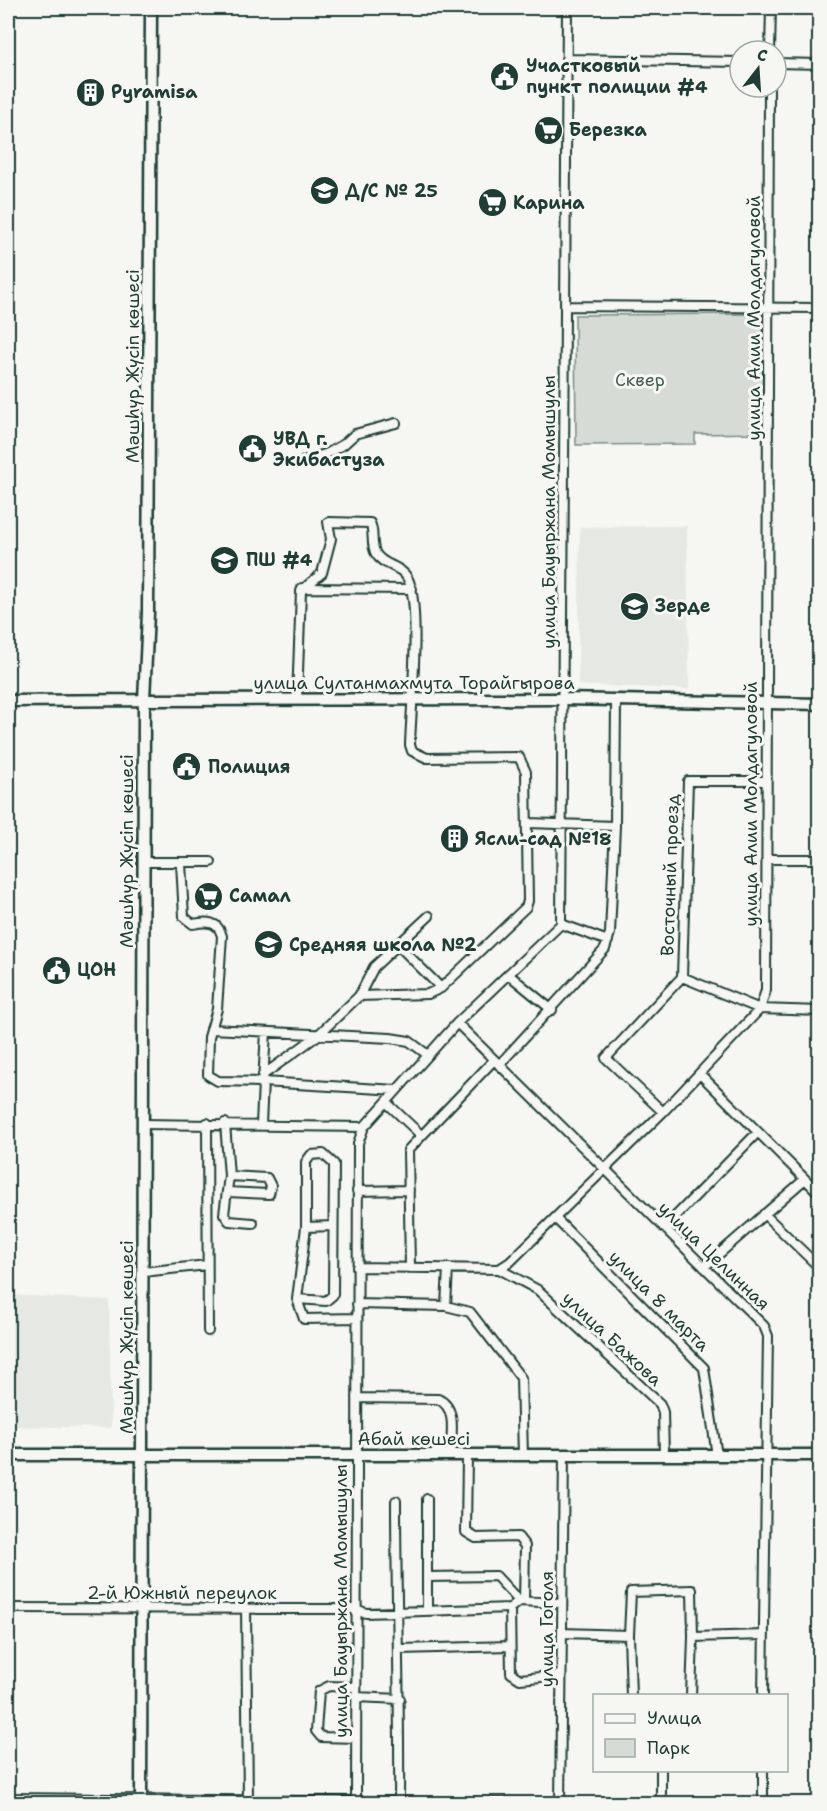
<svg xmlns="http://www.w3.org/2000/svg" width="827" height="1811" font-family="'Shantell Sans',sans-serif">
<style>
.built{fill:#e6e8e4}
.green{fill:#d6dbd6;stroke:#7a8c85;stroke-width:1.5}
.lines{fill:none;stroke-linecap:round;stroke-linejoin:round}
.minor-casing{stroke:#1f3d34;stroke-width:12}
.tertiary-casing{stroke:#1f3d34;stroke-width:15}
.secondary-casing{stroke:#1f3d34;stroke-width:15}
.minor{stroke:#f6f6f2;stroke-width:8}
.tertiary{stroke:#f6f6f2;stroke-width:10}
.secondary{stroke:#f6f6f2;stroke-width:10}
.labels{text-anchor:middle;stroke-width:6;stroke-linejoin:round;paint-order:stroke}
.poi-label{font-size:18px;font-weight:bold;fill:#1f3d34;stroke:#f6f6f2;text-anchor:start}
.street-label{font-size:18px;fill:#1f3d34;stroke:#f6f6f2}
.park-label{font-size:18px;fill:#445d54;stroke:#f6f6f2}
</style>
<rect width="100%" height="100%" fill="#f6f6f2"/>
<filter id="ink" filterUnits="userSpaceOnUse"><feTurbulence type="fractalNoise" baseFrequency=".0167" numOctaves="2"/><feDisplacementMap in="SourceGraphic" scale="12" xChannelSelector="R" yChannelSelector="G"/><feConvolveMatrix kernelMatrix="1 2 1 2 8 2 1 2 1" color-interpolation-filters="sRGB"/></filter>
<g filter="url(#ink)">
<!-- built -->
<path class="built" d="M8,502L14,503L11,605H8Z
M687,526L689,689L578,685L580,527Z
M8,1295L109,1300L111,1428L8,1426Z"/>
<!-- green -->
<path class="green" d="M762,314L763,433L695,434V444L576,445L575,315Z"/>
<g class="lines">
<defs>
<path id="minor" d="M770,51L771,8
M566,59L740,62
M776,63L820,64
M565,306L820,308
M304,461L328,453L344,444L355,434L396,423
M302,588L412,589
M528,823L615,826
M767,859H820
M144,862H211
M181,863L184,917L193,924C207,921 218,921 222,936L217,1009L209,1037L208,1075L218,1081L263,1082L261,1124
M561,924L608,941
M397,944L441,988
M508,974L552,1010
M682,977L688,781H766
M359,996L374,967L429,916
M457,1023L764,1326L768,1336L763,1696
M211,1029L390,1038L409,1041L428,1055
M266,1032L263,1082L397,1090
M499,1065L605,949L610,933L615,826L616,700
M700,1074L820,1194
M263,1075L317,1036L359,996L428,994L441,988L526,907L528,901L526,772L519,757L427,758L412,751L410,745C411,710 421,605 408,579C401,565 383,566 376,554C370,544 375,532 370,523L328,522L331,539L322,573L301,591L297,699
M386,1102L421,1135
M663,1112L606,1058L682,977L760,1009L820,1011
M207,1123L208,1331
M225,1123L229,1176L224,1214L229,1221L253,1223
M143,1124L364,1127
M357,1191L409,1190
M228,1192L269,1194L271,1186L267,1178L229,1176
M764,1214L820,1268
M555,1218L704,1368L717,1456
M306,1227L333,1226
M664,1228L758,1132
M357,1267L499,1269L510,1262L663,1112L760,1009L766,990L769,87
M704,1267L805,1179
M410,1268L408,1150L494,1060
M448,1268L446,1306L470,1312L521,1378L523,1456
M499,1269L538,1290L660,1404L663,1412L664,1456
M143,1272L207,1265
M297,1299L326,1301L333,1295L334,1164L323,1154L311,1155L306,1162V1227L297,1299L304,1319L357,1318
M357,1304L446,1306
M357,1398L438,1399C458,1408 451,1436 450,1456
M467,1456L466,1532L476,1538L518,1537L525,1546L524,1601
M427,1499V1611
M396,1501C396,1601 400,1700 399,1800
M427,1577L496,1576L519,1601
M8,1608L356,1609L366,1613L510,1608L519,1601L562,1603
M246,1608L248,1800
M510,1608L511,1673L520,1679L561,1675
M562,1633L629,1635L631,1592L692,1590L693,1637L764,1635
M629,1635L631,1696
M400,1649L510,1646
M356,1687L329,1686L319,1691L316,1731L321,1737L356,1738
M691,1696L693,1637
M356,1697L400,1699
M661,1770V1804
M8,1798L610,1804
M356,1800L358,1143L364,1127L457,1023L561,924L567,8
M560,1803L564,1456
M763,1804V1770"/>
<path id="tertiary" d="M144,700L562,699L820,704
M8,1455H820"/>
<path id="secondary" d="M8,701L144,700
M141,1804L144,700L148,613L151,8"/>
</defs>
<!-- minor casing -->
<use href="#minor" class="minor-casing"/>
<!-- tertiary casing -->
<use href="#tertiary" class="tertiary-casing"/>
<!-- secondary casing -->
<use href="#secondary" class="secondary-casing"/>
<!-- minor -->
<use href="#minor" class="minor"/>
<!-- tertiary -->
<use href="#tertiary" class="tertiary"/>
<!-- secondary -->
<use href="#secondary" class="secondary"/>
</g>
</g>
<!-- icons -->
<defs>
<symbol id="civic-disc" viewBox="-11 -11 22 22"><circle r="9.5" fill="#1f3d34" stroke="#f6f6f2"/><path d="M-.6-6.5H3V-4.5H.6V-3L4-1V1h2V6H-6V1h2V-1L-.6-3ZM-1.2 2.5V6h2.4V2.5Z" fill="#fff"/></symbol>
<symbol id="building-disc" viewBox="-11 -11 22 22"><circle r="9.5" fill="#1f3d34" stroke="#f6f6f2"/><path d="M-4-6H4V6H1V3H-1V6H-4ZM-2.5-4.3h1.7v1.8h-1.7ZM.8-4.3h1.7v1.8H.8ZM-2.5-1h1.7V.8h-1.7ZM.8-1h1.7V.8H.8Z" fill="#fff"/></symbol>
<symbol id="supermarket-disc" viewBox="-11 -11 22 22"><circle r="9.5" fill="#1f3d34" stroke="#f6f6f2"/><path d="M-6-5.5h2.5l.6 2H6L4.5 2H-2.5L-4.4-4H-6ZM-1.5 3.2a1.3 1.3 0 1 0 .1 0ZM3 3.2a1.3 1.3 0 1 0 .1 0Z" fill="#fff"/></symbol>
<symbol id="school-disc" viewBox="-11 -11 22 22"><circle r="9.5" fill="#1f3d34" stroke="#f6f6f2"/><path d="M0-5L7-2L0 1L-7-2ZM-4 1L0 2.5L4 1V4Q0 6-4 4Z" fill="#fff"/></symbol>
</defs>
<g fill-rule="evenodd">
<use href="#civic-disc" x="488" y="60" width="33" height="33"/>
<use href="#building-disc" x="74" y="76" width="33" height="33"/>
<use href="#supermarket-disc" x="532" y="114" width="33" height="33"/>
<use href="#school-disc" x="308" y="174" width="33" height="33"/>
<use href="#supermarket-disc" x="476" y="186" width="33" height="33"/>
<use href="#civic-disc" x="236" y="432" width="33" height="33"/>
<use href="#school-disc" x="208" y="544" width="33" height="33"/>
<use href="#school-disc" x="618" y="590" width="33" height="33"/>
<use href="#civic-disc" x="170" y="750" width="33" height="33"/>
<use href="#building-disc" x="438" y="822" width="33" height="33"/>
<use href="#supermarket-disc" x="192" y="880" width="33" height="33"/>
<use href="#school-disc" x="252" y="928" width="33" height="33"/>
<use href="#civic-disc" x="40" y="954" width="33" height="33"/>
</g>
<g class="labels">
<!-- poi labels -->
<g class="poi-label">
<text x="526" y="72">Участковый<tspan x="526" dy="21">пункт полиции #4</tspan></text>
<text x="111" y="98">Pyramisa</text>
<text x="569" y="136">Березка</text>
<text x="345" y="197">Д/С № 25</text>
<text x="513" y="209">Карина</text>
<text x="273" y="445">УВД г.<tspan x="273" dy="21">Экибастуза</tspan></text>
<text x="246" y="566">ПШ #4</text>
<text x="655" y="612">Зерде</text>
<text x="208" y="773">Полиция</text>
<text x="475" y="845">Ясли-сад №18</text>
<text x="229" y="902">Самал</text>
<text x="289" y="951">Средняя школа №2</text>
<text x="77" y="976">ЦОН</text>
</g>
<!-- street labels -->
<g class="street-label">
<text transform="translate(754 318) rotate(-90)" y="6">улица Алии Молдагуловой</text>
<text transform="translate(133 366) rotate(-90)" y="6">Мәшһүр Жүсіп көшесі</text>
<text transform="translate(549 512) rotate(-90)" y="6">улица Бауыржана Момышулы</text>
<text x="414" y="689">улица Султанмахмута Торайгырова</text>
<text transform="translate(751 804) rotate(-90)" y="6">улица Алии Молдагуловой</text>
<text transform="translate(127 851) rotate(-90)" y="6">Мәшһүр Жүсіп көшесі</text>
<text transform="translate(670 875) rotate(-88)" y="6">Восточный проезд</text>
<text transform="translate(714 1256) rotate(44)" y="6">улица Целинная</text>
<text transform="translate(659 1301) rotate(45)" y="6">улица 8 марта</text>
<text transform="translate(127 1337) rotate(-90)" y="6">Мәшһүр Жүсіп көшесі</text>
<text transform="translate(612 1339) rotate(43)" y="6">улица Бажова</text>
<text x="414" y="1445">Абай көшесі</text>
<text x="182" y="1599">2-й Южный переулок</text>
<text transform="translate(341 1601) rotate(-90)" y="6">улица Бауыржана Момышулы</text>
<text transform="translate(547 1629) rotate(-90)" y="6">улица Гоголя</text>
</g>
<!-- park labels -->
<g class="park-label">
<text x="640" y="386">Сквер</text>
</g>
</g>
<!-- margin -->
<rect width="827" height="1811" fill="none" stroke="#f6f6f2" stroke-width="30"/>
<rect x="15" y="15" width="797" height="1781" fill="none" stroke="#1f3d34" stroke-width="2" filter="url(#ink)"/>
<!-- legend -->
<rect x="593" y="1694" width="195" height="78" fill="#f6f6f2" stroke="#a0aca6" stroke-width="1.5"/>
<rect x="605" y="1714" width="30" height="9" fill="#f6f6f2" stroke="#a0aca6" stroke-width="1.5"/>
<text x="647" y="1724" font-size="18" fill="#1f3d34">Улица</text>
<rect x="605" y="1739" width="30" height="18" fill="#d6dbd6" stroke="#a0aca6" stroke-width="1.5"/>
<text x="647" y="1754" font-size="18" fill="#1f3d34">Парк</text>
<!-- north arrow -->
<g transform="translate(758 69) rotate(17)"><circle r="28" fill="#f6f6f2" stroke="#a0aca6" stroke-width="1.5"/>
<path d="M0-4.5L10 22L0 15L-10 22Z" fill="#1f3d34"/>
<text y="-9" font-size="16" font-weight="bold" text-anchor="middle" fill="#1f3d34">С</text>
</g>
</svg>
